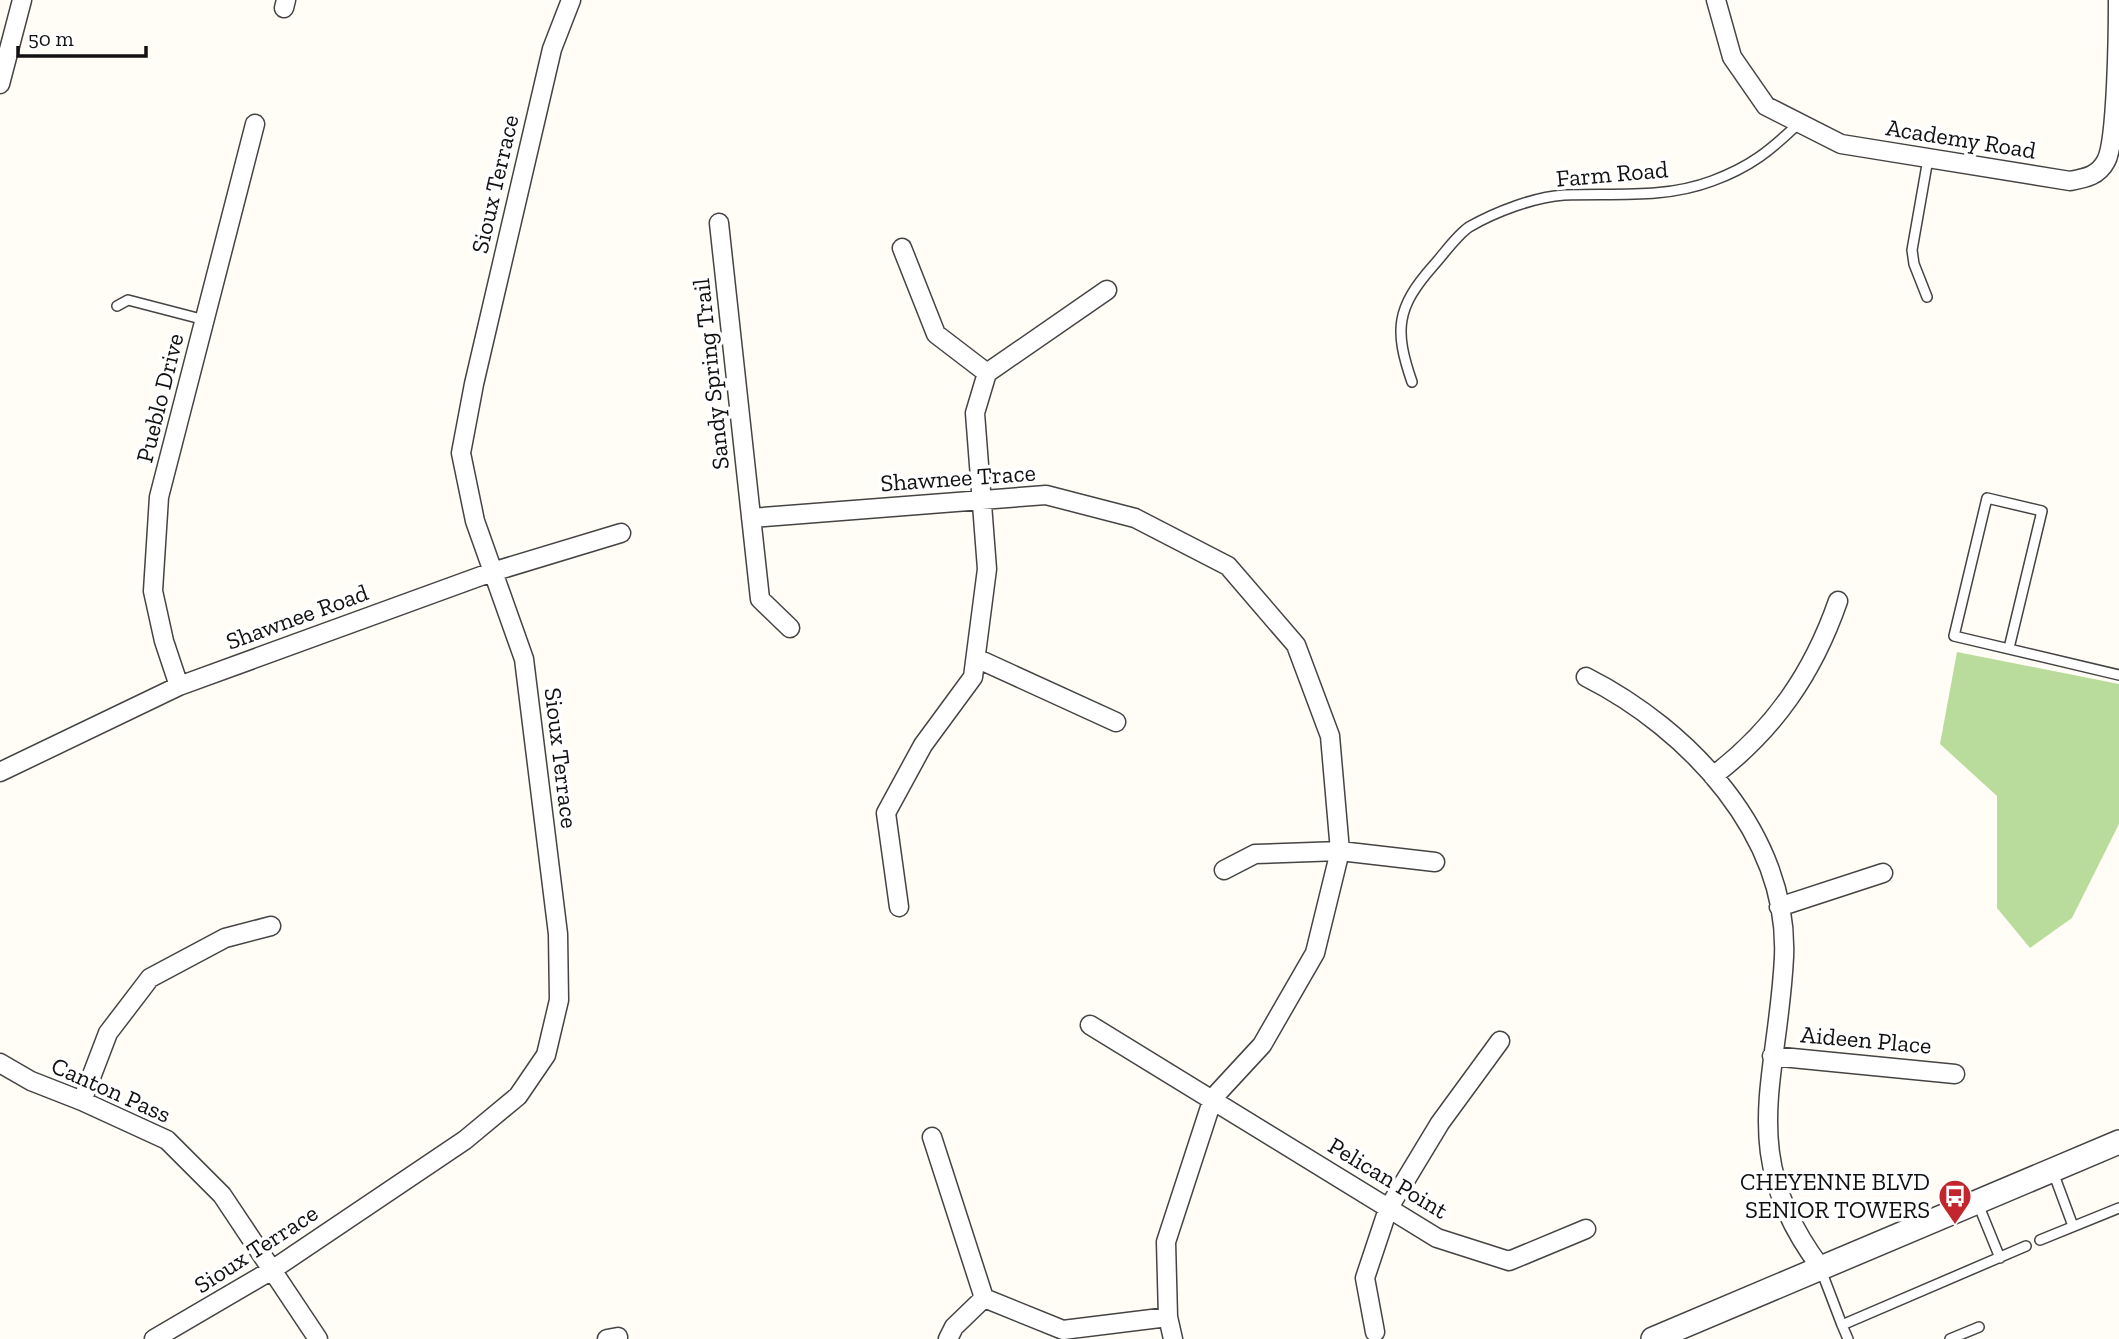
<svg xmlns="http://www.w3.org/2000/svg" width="2119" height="1339" font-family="'Zilla Slab',serif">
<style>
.forest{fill:#b9dc9c}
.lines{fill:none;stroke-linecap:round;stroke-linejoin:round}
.service-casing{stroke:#444;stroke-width:12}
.minor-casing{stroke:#444;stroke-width:21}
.tertiary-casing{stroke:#444;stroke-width:26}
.service{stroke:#fff;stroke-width:9}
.minor{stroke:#fff;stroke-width:18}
.tertiary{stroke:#fff;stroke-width:23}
.labels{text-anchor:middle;stroke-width:7;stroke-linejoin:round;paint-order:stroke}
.street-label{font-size:24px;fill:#111;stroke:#fff}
.poi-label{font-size:24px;fill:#111;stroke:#fff;text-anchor:end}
</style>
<rect width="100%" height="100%" fill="#fffdf5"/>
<!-- forest -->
<path class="forest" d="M1957,652L2119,684V824L2072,918L2030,948L1997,908V796L1940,744Z"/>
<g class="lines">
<defs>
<path id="service" d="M1927,297L1914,264L1912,250L1928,159
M117,306L128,300L205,320
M1412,382C1394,330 1396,308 1433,266C1444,254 1456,236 1469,227C1495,212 1534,197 1564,195C1614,193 1664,199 1712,181C1750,167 1770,151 1799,123
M2009,648L2042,511L1987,498L1954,636L2119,675
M2053,1172L2073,1226
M1978,1204L2000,1258
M2040,1240L2119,1208
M1821,1270L1842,1325L2026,1246
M1842,1325L1848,1339
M1950,1339L1979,1327"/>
<path id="minor" d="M1716,0L1732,57L1766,106L1841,144L2070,181C2086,178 2098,176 2106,161C2117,141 2118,29 2118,0
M284,8L286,0
M0,84L22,0
M719,223L760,599L790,628
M902,248L936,334L987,373
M751,518L1046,495L1135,518L1228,566L1296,645L1330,736L1340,851L1315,953L1262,1045L1213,1098L1166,1242L1168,1317L1173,1339
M976,658L1116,722
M1586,677C1689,729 1789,835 1784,957C1778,1082 1735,1154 1821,1268
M179,686L164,641L153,591L159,497L255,124
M0,772L179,686L492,572L621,533
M1713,776C1774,730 1813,673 1838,601
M1224,870L1255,854L1340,851L1435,862
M899,907L886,813L923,745L973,677L987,569L975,413L987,373L1107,290
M1779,907L1883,873
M1090,1025L1437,1238L1509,1261L1586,1229
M1772,1056L1955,1074
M0,1063L31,1081L82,1101L167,1140L222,1195L318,1339
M82,1101L108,1033L150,978L225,938L271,926
M932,1137L984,1298L1063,1330L1168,1317
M1375,1332L1365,1278L1388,1209L1440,1123L1500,1041
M154,1339L272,1270L465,1140L518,1096L546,1055L559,1000L558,934L524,659L475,521L461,453L474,384L552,49L571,0
M607,1339L618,1337
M948,1339L954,1327L984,1298"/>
<path id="tertiary" d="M1653,1339L2119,1142"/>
</defs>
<!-- service casing -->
<use href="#service" class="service-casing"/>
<!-- minor casing -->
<use href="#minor" class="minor-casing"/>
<!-- tertiary casing -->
<use href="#tertiary" class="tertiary-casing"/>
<!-- service -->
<use href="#service" class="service"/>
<!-- minor -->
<use href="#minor" class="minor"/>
<!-- tertiary -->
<use href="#tertiary" class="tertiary"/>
</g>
<!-- icons -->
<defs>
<symbol id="bus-pin" viewBox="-11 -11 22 30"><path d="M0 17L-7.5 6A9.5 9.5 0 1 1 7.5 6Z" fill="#c4262e" stroke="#fff"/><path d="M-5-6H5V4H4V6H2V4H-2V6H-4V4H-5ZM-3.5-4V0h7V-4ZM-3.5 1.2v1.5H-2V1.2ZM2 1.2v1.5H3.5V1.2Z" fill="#fff"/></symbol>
</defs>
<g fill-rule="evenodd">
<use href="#bus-pin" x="1936" y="1177" width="38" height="52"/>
</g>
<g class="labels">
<!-- street labels -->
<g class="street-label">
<text transform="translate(1961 139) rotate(9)" y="8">Academy Road</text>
<text transform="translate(1612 174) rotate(-5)" y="8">Farm Road</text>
<text transform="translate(495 184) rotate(-77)" y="8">Sioux Terrace</text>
<text transform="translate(711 374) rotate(-96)" y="8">Sandy Spring Trail</text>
<text transform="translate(160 398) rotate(-76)" y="8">Pueblo Drive</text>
<text transform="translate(958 478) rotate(-4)" y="8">Shawnee Trace</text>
<text transform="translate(297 617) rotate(-20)" y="8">Shawnee Road</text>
<text transform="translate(561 758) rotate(83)" y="8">Sioux Terrace</text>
<text transform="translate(1866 1040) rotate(5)" y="8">Aideen Place</text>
<text transform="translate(111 1090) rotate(24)" y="8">Canton Pass</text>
<text transform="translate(1388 1178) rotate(31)" y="8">Pelican Point</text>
<text transform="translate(256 1249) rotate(-33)" y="8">Sioux Terrace</text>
</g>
<!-- poi labels -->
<g class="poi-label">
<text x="1930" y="1190">CHEYENNE BLVD<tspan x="1930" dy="28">SENIOR TOWERS</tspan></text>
</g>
</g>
<!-- scale -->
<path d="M18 46v10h128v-10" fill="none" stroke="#111111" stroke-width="3.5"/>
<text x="28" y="46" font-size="21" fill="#111111" stroke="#ffffff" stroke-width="5" paint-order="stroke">50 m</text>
</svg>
